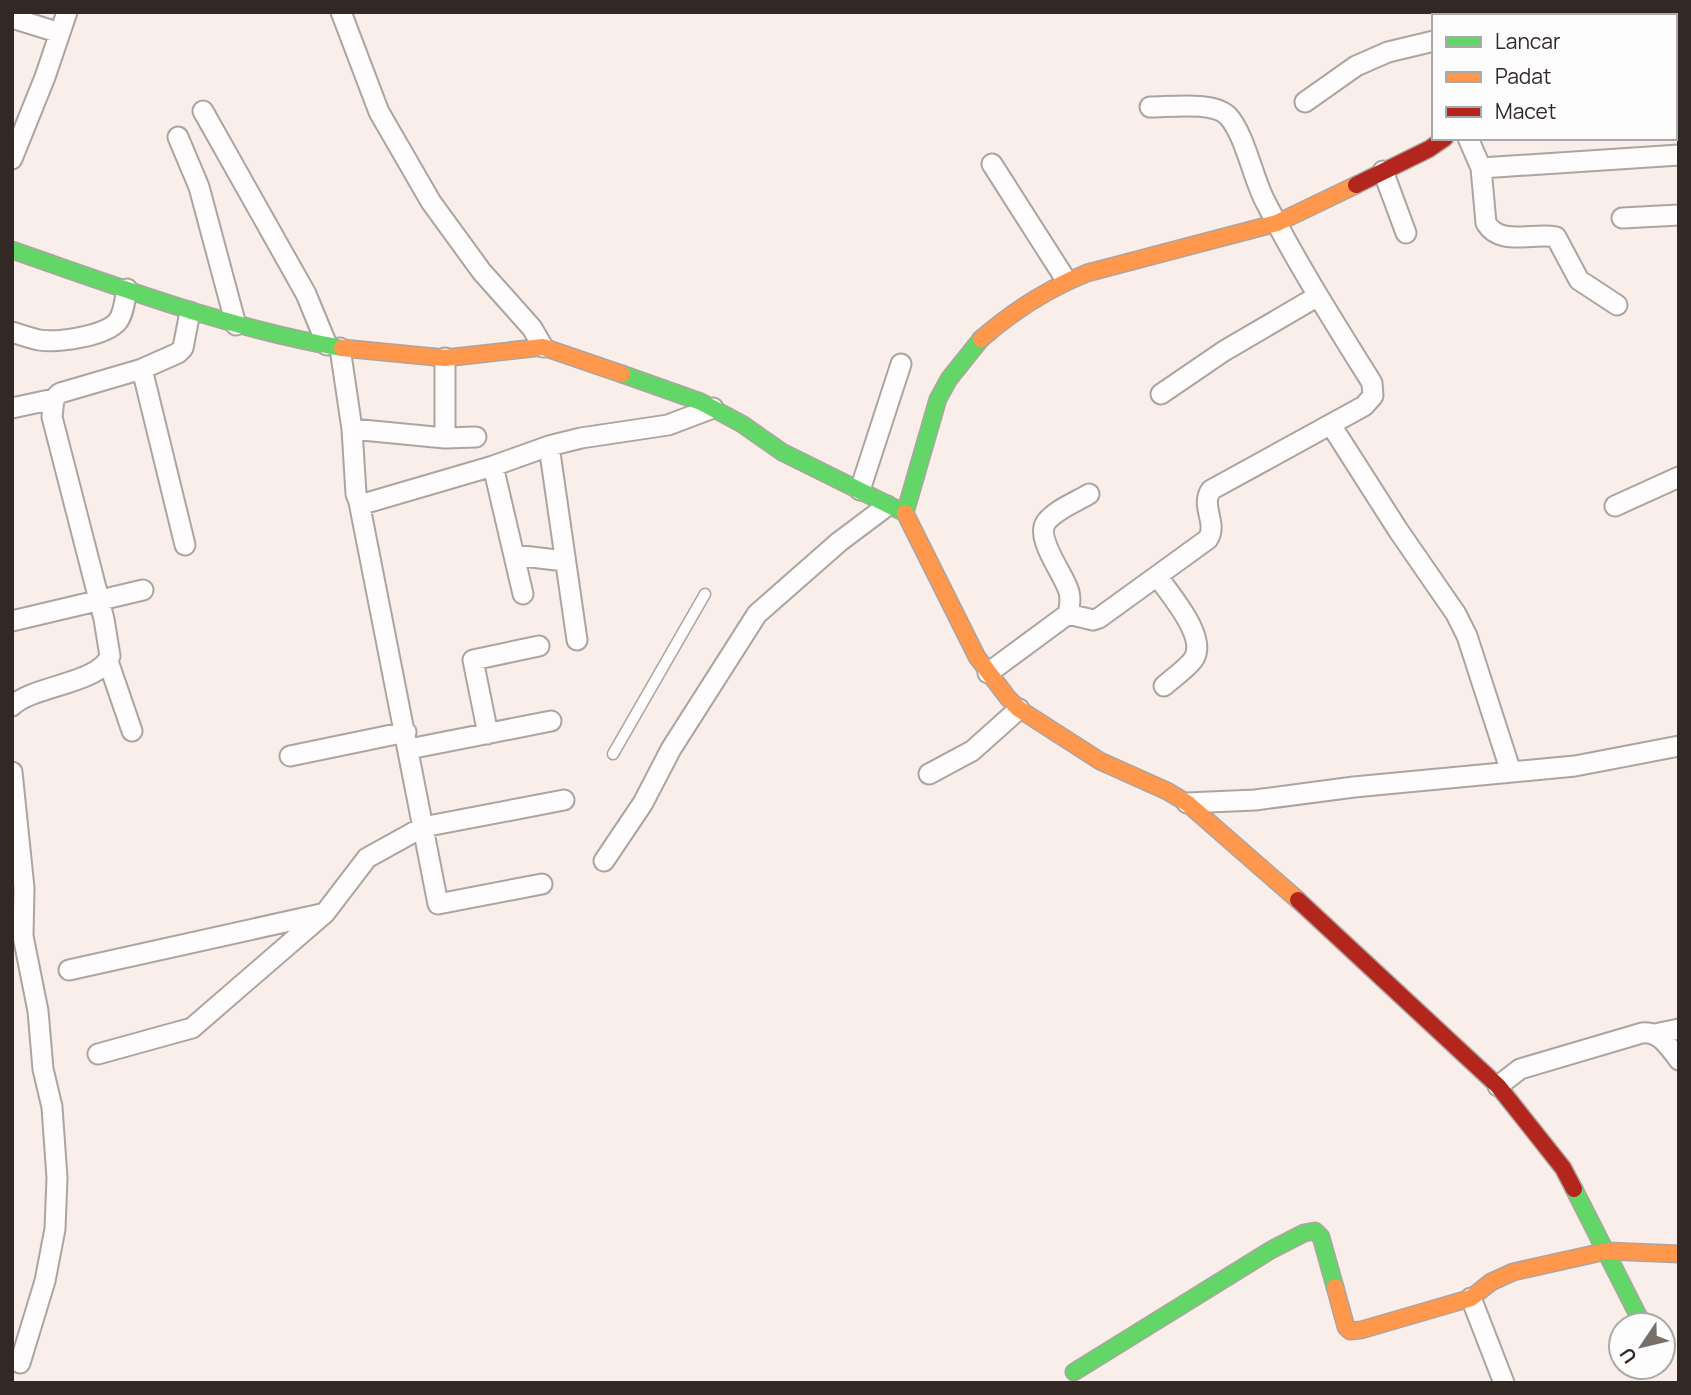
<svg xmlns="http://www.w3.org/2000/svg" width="1691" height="1395" font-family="Manrope,sans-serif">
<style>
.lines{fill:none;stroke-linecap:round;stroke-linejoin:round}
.lane-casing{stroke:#ada4a0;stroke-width:13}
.street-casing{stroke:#ada4a0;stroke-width:23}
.fast-casing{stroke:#ada4a0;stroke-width:19}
.slow-casing{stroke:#ada4a0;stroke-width:19}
.jam-casing{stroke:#ada4a0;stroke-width:19}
.lane{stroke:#fefcfc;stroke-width:10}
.street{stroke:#fefcfc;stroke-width:19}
.fast{stroke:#63d668;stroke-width:16}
.slow{stroke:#ff974d;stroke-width:16}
.jam{stroke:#b3261e;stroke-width:16}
</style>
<rect width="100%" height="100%" fill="#f9eee9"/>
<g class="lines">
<defs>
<path id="lane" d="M613,754L705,594"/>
<path id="street" d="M341,12L379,112L431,202L482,272L532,328L543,347
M1622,12V16
M1475,16L1476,12
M1537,16V12
M12,18L60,33
M1305,102L1356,66L1388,52L1434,41
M203,111L306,294L327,345
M178,137L199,187L236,325
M1468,138L1481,168L1486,223C1500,247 1534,232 1556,237L1579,280L1617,305
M12,159L45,77L67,12
M992,164L1066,280
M1481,168L1679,155
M1383,171L1406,233
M1622,218L1679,215
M12,332C21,335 30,338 39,340C58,343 106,336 118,321C124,313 125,298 127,289
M340,348L352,429L356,494L359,502L363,504L493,466L549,446L581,438L668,425L713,408
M142,369L185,545
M1161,394L1224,351L1318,296
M12,408L54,399
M1331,425L1398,530L1456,614L1467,636L1511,772
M352,429L445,438L476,437
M445,438V358
M549,446L577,640
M493,466L523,594
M860,490L901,364
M359,502L438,904L542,884
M1615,506L1679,477
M514,555L565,561
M1158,577C1170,595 1209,638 1193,660C1186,669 1173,678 1164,686
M1068,614C1070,606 1071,600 1069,592C1065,575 1033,537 1047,521C1057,509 1076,502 1089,494
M12,621L143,590
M108,661L132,731
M988,673L1068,614L1093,620L1099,618L1208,539C1218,523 1200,506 1211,490L1364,406L1373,396L1372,383C1334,322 1296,262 1264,199C1253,177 1244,133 1228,116C1214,101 1170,107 1150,107
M12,706C34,685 99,684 110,656L104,619L52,417L54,399L60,393L142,369L178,353L183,348L190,312
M488,734L473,660L539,646
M409,749L551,721
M290,756L406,732
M12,772L24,888L23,936L38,1011L43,1069L52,1107L57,1178L55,1229L45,1281L20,1363
M929,774L972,751L1019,709
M1187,803L1255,800L1354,787L1575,766L1679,746
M604,861L643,803L671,749L757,614L839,542L887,506
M69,970L321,914
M1655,1034L1679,1029
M98,1054L192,1028L325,913L367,858L423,827L564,800
M1498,1086L1520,1069L1642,1033C1660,1031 1669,1047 1679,1060
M1471,1298L1504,1383"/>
<path id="fast" d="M12,250C121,288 228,328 342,348
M622,374L701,402L742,424L782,452L905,513L938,399L949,379L981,339
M1574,1189L1643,1325
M1074,1372L1271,1250L1304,1233L1315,1231L1321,1237L1335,1287"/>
<path id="slow" d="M981,339C1013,311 1047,289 1087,273L1277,223L1356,185
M342,348L445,358L543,347L622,374
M905,513L977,657L1008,698L1019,709L1100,761L1167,791L1187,803L1298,900
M1335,1287L1346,1327L1350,1331L1361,1330L1471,1298L1491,1282L1513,1272L1607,1251L1679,1254"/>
<path id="jam" d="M1356,185L1429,149L1445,138
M1298,900L1498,1086L1563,1168L1574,1189"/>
</defs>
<!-- lane casing -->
<use href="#lane" class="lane-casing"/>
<!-- street casing -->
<use href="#street" class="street-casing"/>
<!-- fast casing -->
<use href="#fast" class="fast-casing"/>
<!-- slow casing -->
<use href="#slow" class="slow-casing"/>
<!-- jam casing -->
<use href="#jam" class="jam-casing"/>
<!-- lane -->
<use href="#lane" class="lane"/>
<!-- street -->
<use href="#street" class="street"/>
<!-- fast -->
<use href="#fast" class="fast"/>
<!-- slow -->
<use href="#slow" class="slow"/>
<!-- jam -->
<use href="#jam" class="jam"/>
</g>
<!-- border -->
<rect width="1691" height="1395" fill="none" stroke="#322925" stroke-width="28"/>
<!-- legend -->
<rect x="1432" y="14" width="245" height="126" fill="#fdfdfd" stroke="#aca8a7" stroke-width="2"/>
<rect x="1446" y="37" width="35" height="10" fill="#63d668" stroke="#aca8a7" stroke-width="2"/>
<text x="1495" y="49" font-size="21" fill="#322925">Lancar</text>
<rect x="1446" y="72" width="35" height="10" fill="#ff974d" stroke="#aca8a7" stroke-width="2"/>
<text x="1495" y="84" font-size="21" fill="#322925">Padat</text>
<rect x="1446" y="107" width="35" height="10" fill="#b3261e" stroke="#aca8a7" stroke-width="2"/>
<text x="1495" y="119" font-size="21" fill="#322925">Macet</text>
<!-- north arrow -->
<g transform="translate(1642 1346) rotate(235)"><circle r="33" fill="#fdfdfd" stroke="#aca8a7" stroke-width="2"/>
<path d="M0-5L12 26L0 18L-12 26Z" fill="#786e6a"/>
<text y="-10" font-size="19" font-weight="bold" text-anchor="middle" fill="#322925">U</text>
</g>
</svg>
